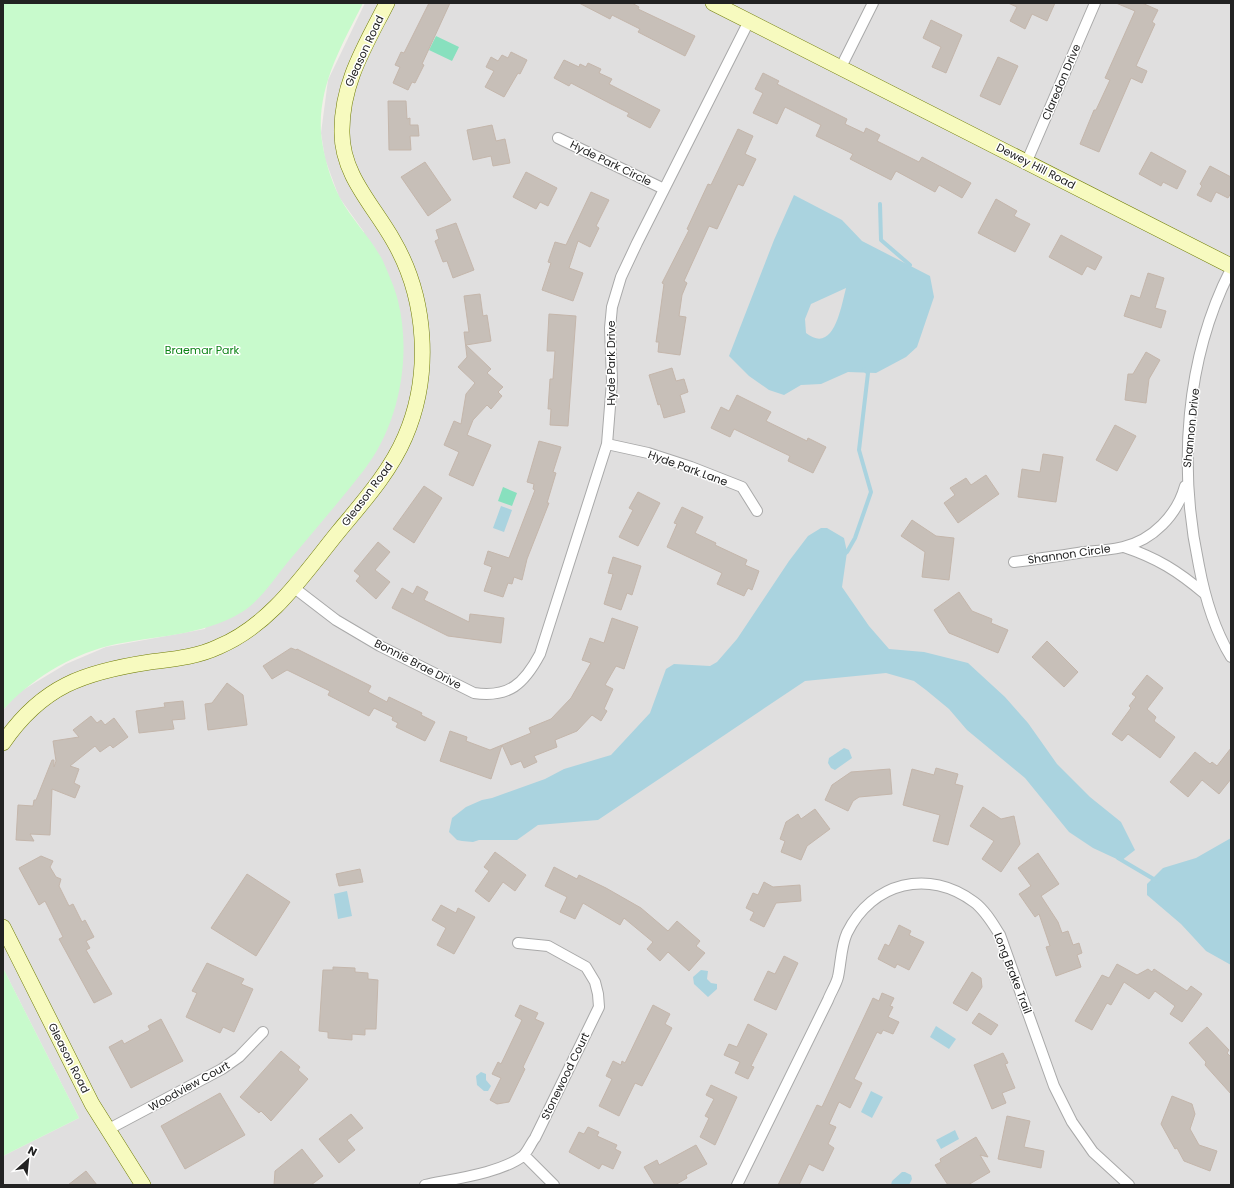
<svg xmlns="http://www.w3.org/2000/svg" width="1234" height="1188" font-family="Poppins,sans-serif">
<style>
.residential{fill:#e0dfdf}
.park{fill:#c8facc}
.pitch{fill:#88e0be}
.water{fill:#aad3df;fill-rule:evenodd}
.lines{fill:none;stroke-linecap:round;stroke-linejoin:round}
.stream{stroke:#aad3df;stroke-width:4}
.building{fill:#c7bfb8;stroke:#c4b6ab}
.street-casing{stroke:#a9a9a9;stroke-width:12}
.secondary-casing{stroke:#707d05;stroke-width:16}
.street{stroke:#fff;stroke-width:10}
.secondary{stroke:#f7fabf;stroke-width:15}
.labels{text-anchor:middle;stroke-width:3;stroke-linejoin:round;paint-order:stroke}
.street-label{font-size:11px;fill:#222;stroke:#fff}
.park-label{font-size:11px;fill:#0c8416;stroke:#fff}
</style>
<rect width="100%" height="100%" fill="#f2efe9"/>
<!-- residential -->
<path class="residential" d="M365,3H1231V1185H3V1156L79,1118L3,968V710L18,693L66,664L106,647L205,629L364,232L339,197L325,159L321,133L328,80Z"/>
<!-- park -->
<path class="park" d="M3,3H363C342,45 318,85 321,133C323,154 330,179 340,198C352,220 371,238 383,261C388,273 395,288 398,301C412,357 399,425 364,470C339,502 313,532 287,563C275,578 259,602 242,612C201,637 154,635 108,646C69,656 30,680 3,710Z
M3,968L79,1118L3,1156Z"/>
<!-- pitch -->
<path class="pitch" d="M436,36L459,47L452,61L429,50Z
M503,487L517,493L512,506L498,501Z"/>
<!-- water -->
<path class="water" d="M794,195L842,220L862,241L930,276L934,297L917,347L906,357L876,373L848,372L821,384L801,385L784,395L769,390L749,376L729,356L774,240ZM846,288C841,307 834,355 806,333L805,319L811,304Z
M501,506L512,510L504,532L493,528Z
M821,528H827L844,538L847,552L842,587L869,626L889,649L924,652L968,663L1005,697L1028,723L1057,764L1090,797L1121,822L1135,850L1121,861L1093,848L1069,832L1025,778L967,730L949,709L926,690L914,681L886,673L805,681L598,820L538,825L517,840H479L473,842L462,841L457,840L449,832L452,818L466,807L482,800L492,798L545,779L564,769L611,755L650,713L666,669L674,664L710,666L717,662L737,639L789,561L808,536Z
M844,748L849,750L852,758L835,770L831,768L828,763L829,758Z
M1231,838V965L1206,951L1181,924L1147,895V884L1163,868L1196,858Z
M347,891L352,916L338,919L334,894Z
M701,970L708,971L707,979L711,983L717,984V989L708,997L694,984L693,977Z
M936,1026L956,1039L949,1049L930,1037Z
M481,1072L486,1074V1080L491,1086L488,1091H484L477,1085L476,1076Z
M871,1091L883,1097L872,1118L861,1112Z
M955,1130L959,1139L941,1149L936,1140Z
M902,1172H905L911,1175L912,1179L909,1185H891L892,1181Z"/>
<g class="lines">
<!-- stream -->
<path class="stream" d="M880,204L881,240L910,265L906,269
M842,556L847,552L855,538L871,492L859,450L868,373L864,369
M1118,858L1157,881"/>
</g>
<!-- building -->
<path class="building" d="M429,3H450L422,64L424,65L415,83L412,82L408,90L393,83L400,67L395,65L401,52L404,53Z
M579,3H632L639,7L638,9L695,36L685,56L638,32L640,29L612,15L610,19Z
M1008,3H1055L1047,21L1032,14L1025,29L1010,21L1017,7Z
M1116,3H1142L1158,10L1152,22L1155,24L1136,66L1147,71L1142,83L1131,78L1099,152L1080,144L1094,110H1096L1110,80L1105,78L1135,11Z
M931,20L962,35L946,73L932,67L941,47L923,38Z
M511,52L527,60L520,74L518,73L504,97L485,87L494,71L486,67L491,57L498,61L502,55L508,58Z
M998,57L1018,66L1000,105L980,96Z
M564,60L579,67L580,64L586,67L588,63L601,69L599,73L612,79L609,84L660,110L650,128L627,116L629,113L611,104L571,83L569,86L554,78Z
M763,73L779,81L777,84L847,119L845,124L864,133L866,128L880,135L877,141L919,162L922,157L971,183L962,198L939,185L935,192L896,171L891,180L850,159L853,154L816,136L821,125L785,107L777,124L753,113L763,93L755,89Z
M388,101H406L407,119L410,118V125H418L419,136H410L411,150H389Z
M492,125L496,141L505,139L510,163L493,166L491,156L473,160L467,130Z
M738,129L753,136L745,154L756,159L743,186L738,184L717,229L709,226L684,281L687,283L682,295L679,316L686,317L680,355L658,352L659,342H656L664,284L662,283L689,230L687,229L708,184L711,185Z
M1151,152L1186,171L1177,189L1163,182L1161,186L1139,174Z
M425,162L451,200L428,216L401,177Z
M1210,166L1231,177V193L1228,198L1216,192L1211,202L1197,195L1202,186L1200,184Z
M526,172L557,188L548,206L540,202L536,209L513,197Z
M591,192L609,200L596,226L599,228L590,247L578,241L569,268L583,273L573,301L542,290L551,263L548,262L555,242L566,245Z
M996,199L1017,211L1014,216L1030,224L1015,252L978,233Z
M456,223L474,270L453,278L447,261L443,262L435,241L439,239L436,230Z
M1061,235L1102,257L1095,270L1087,266L1082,275L1049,257Z
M1148,273L1164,278L1155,308L1166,311L1161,328L1124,316L1131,295L1140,298Z
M480,294L483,316L487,315L491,341L466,345L491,369L487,373L503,387L498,392L502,396L491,409L487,405L473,420L467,435L491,445L473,486L449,475L459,452L444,445L454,421L461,424L466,394L475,383L458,367L467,357L464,332H469L464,296Z
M549,314L576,316L568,426L550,425L551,409H548L550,379H553L555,351H547Z
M1146,352L1160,360L1149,379L1146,403L1125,400L1128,374H1133Z
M672,368L676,381L684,379L688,392L680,395L685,412L664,418L660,404L658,405L649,375Z
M737,395L771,412L766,421L807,441L808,438L826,447L813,473L788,461L790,456L734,429L730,437L711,428L721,407L729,411Z
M1115,425L1136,436L1117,471L1096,460Z
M539,441L561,447L553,472L556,473L547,503H549L527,559L522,580L514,577L512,584L508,583L503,597L484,591L492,567L484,564L488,551L509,558L535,490L533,489L534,484L527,482Z
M1043,454L1063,457L1056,502L1018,497L1022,469L1040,472Z
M986,475L999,494L958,523L944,503L955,495L950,488L966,478L971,485Z
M424,486L442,498L414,543L393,529Z
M638,492L660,503L638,546L619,537L633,510L629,508Z
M682,507L703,517L695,533L716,543L715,545L747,560L745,565L759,571L752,590L748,588L744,596L717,584L722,573L667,547L677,524L674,523Z
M912,520L936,536L954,538L949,580L922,577L925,552L901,536Z
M378,542L390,552L375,570L390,582L376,599L356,581L360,576L354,571Z
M613,557L641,566L632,595L627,593L621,610L604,604L613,574L608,573Z
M417,586L428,592L424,600L469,622L470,614L504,618L501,643L448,636L392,608L402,588L413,594Z
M959,592L972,611L992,619L991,623L1008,630L998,653L949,633L934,610Z
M612,618L638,627L624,669L616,666L605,685L613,689L604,709L607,711L601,721L592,715L577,731L555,740L557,747L534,756L537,762L524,768L521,761L511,765L502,745L531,733L529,728L551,719L571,698L591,663L582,660L590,638L604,643Z
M1047,641L1078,672L1064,687L1032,657Z
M291,648L296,650L297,649L371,686L368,692L387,702L389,697L422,713L421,715L435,722L425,741L396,727L398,723L392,720L393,717L374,708L369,716L328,695L330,691L287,670L272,679L263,666Z
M1147,675L1163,688L1147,709L1156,717L1154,721L1175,737L1160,758L1128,734L1122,741L1112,734L1131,708L1129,706L1136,697L1132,694Z
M227,683L243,695L247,725L208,730L205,704L212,703Z
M183,701L185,719L172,720L174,729L139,733L136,711L165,707L164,703Z
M91,716L97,723L101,720L105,725L114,718L128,737L113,748L110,745L100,752L95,746L70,766L79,769L74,783L80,786L75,798L52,789L50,835L30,834L34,841L16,840L18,805L33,806L34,800H36L52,760H54V767L56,761L53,741L79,737L73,730Z
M450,731L467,737L466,741L490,750L502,745L491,779L440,761Z
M1231,748V779L1219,794L1202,780L1188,797L1170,782L1195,752L1210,764L1212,762L1217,766Z
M936,768L958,774L955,784L963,786L948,845L933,841L940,815L903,805L912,769L934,775Z
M890,769L892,794L859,797L853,801L848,811L825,800L832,785L851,772Z
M983,807L1001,819L1014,816L1020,844L1001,872L982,859L994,841L970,826Z
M815,809L830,829L807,846L801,860L781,852L785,841L780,839L786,822L798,814L801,819Z
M495,852L526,875L515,891L503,882L489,902L475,891L489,871L484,867Z
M1038,853L1059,884L1041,896L1058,922L1062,933L1068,931L1073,945L1079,943L1082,953L1077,955L1081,967L1056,976L1046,947L1050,946L1039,914L1035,917L1019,894L1031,886L1018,868Z
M41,856L53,861L50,867L56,877L61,879L59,886L69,906L73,904L82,922L85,920L94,937L86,941L90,948L86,950L112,994L94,1003L59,939L63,937L45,901L39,905L19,868Z
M554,867L577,879L579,875L606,888L641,908L668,931L677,921L700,941L696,946L705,953L689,971L668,952L660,961L647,949L653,942L624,918L620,925L583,903L575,919L560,912L567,897L545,886Z
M360,869L363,882L339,886L336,874Z
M247,874L290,902L256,956L211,928Z
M764,882L773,887L800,885L801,901L776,903L764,927L750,920L754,912L746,908L753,893L758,895Z
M441,905L456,913L458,908L475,917L454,954L437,945L446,928L432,920Z
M899,925L911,931L909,935L924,942L909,970L897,964L895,968L878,959L885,944L889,946Z
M784,956L798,963L776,1010L754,1000L768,971L775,974Z
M207,963L244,979L241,984L253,989L234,1032L223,1027L220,1033L186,1017L197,993L192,991Z
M1117,964L1137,975L1148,969L1152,972L1154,969L1187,991L1191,986L1202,994L1182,1022L1170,1014L1175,1006L1155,991L1149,999L1124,982L1111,1005L1107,1003L1092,1030L1075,1021L1102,975L1109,978Z
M333,967L355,968V972L368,973V979L378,980L376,1029H365V1035L352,1034V1040L328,1038V1032L319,1031L323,970H333Z
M972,972L981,978L982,987L967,1011L953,1003Z
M882,993L894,998L890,1006L893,1007L888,1017L899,1022L893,1034L883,1030L881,1034L877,1032L854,1079L862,1083L850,1108L839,1102L829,1124L836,1127L828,1144L834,1148L823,1171L809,1164L799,1185H778L817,1105L822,1107L873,998L879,1001Z
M520,1005L538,1013L535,1019L544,1023L523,1067L525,1069L509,1102L497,1104L490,1100L501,1078L492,1074L498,1062L501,1064L522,1020L515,1016Z
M653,1005L670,1014L665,1024L672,1028L642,1086L635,1083L619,1116L599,1106L612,1079L606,1076L613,1061L621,1065L622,1061L625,1063Z
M979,1013L998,1025L991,1035L972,1023Z
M161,1019L183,1061L131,1088L109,1047L122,1040L124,1044L150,1030L148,1026Z
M748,1024L767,1034L751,1066L754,1067L748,1079L735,1073L740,1062L724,1055L729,1044L737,1047Z
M1207,1027L1229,1050L1227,1053L1231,1057V1094L1205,1065L1206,1062L1189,1043Z
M281,1051L300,1067L298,1070L308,1079L271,1121L261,1111L259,1113L240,1097Z
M1003,1053L1008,1063L1005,1064L1015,1088L1002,1093L1006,1103L992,1109L974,1065Z
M711,1085L737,1097L715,1145L700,1137L709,1118L705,1116L714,1099L706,1095Z
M220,1093L245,1135L185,1169L161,1126Z
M1172,1096L1192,1104L1195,1114L1190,1129L1199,1145L1217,1151L1210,1171L1184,1161L1177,1148L1175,1149L1161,1124Z
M351,1114L363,1128L347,1140L355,1150L339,1163L319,1139Z
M1007,1116L1030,1121L1024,1147L1044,1151L1041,1168L998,1159Z
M588,1127L599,1132L597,1136L617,1145L615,1149L621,1152L613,1169L602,1164L599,1169L569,1152L579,1132L584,1134Z
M976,1137L988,1157L980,1155L990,1172L968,1185H948L935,1165L941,1162L940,1159Z
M696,1145L707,1164L686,1175L687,1178L675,1185H655L644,1167L657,1160L659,1165Z
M302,1149L323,1176L311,1185H274L275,1171Z
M86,1171L97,1185H68Z"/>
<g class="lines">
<defs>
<path id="street" d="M841,67L873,3
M558,138L664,189
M1027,161L1095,3
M1231,269C1185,359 1178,468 1199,566C1205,598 1214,629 1231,657
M607,444L648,453L691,467L742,487L757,511
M1124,547C1157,558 1178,571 1205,594
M1014,562C1037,559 1060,556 1084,552C1097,551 1110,550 1123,547C1153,540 1177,515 1185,486
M293,587L336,620L380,646L474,693C509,698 524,684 540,654L607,444L612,381L610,328L612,307L621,277L637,243L749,21
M107,1130L222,1069L239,1057L263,1032
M524,1155L554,1185
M425,1185C453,1179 501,1173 523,1156C528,1151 531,1143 535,1138L599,1007L598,994L595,982L586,967L548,946L518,943
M737,1185L828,1000C831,992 836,985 838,977C841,963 841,946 847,933C872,882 929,868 974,902C985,910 993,924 1000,935L1054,1086L1072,1122L1093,1152L1129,1185"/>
<path id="secondary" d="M713,3L1231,266
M3,743C42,686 84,672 150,662C173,659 197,657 218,647C271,625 304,574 339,531C363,502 390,472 405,437C432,375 427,298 393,240C374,206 342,175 342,133C341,84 365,46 387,3
M3,927L92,1104L143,1185"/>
</defs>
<!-- street casing -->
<use href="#street" class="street-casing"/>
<!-- secondary casing -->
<use href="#secondary" class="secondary-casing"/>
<!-- street -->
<use href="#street" class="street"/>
<!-- secondary -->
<use href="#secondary" class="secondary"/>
</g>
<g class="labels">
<!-- street labels -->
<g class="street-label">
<text transform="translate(364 51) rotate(-65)" y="4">Gleason Road</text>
<text transform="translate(1061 82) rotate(-67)" y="4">Claredon Drive</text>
<text transform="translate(611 163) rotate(26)" y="4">Hyde Park Circle</text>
<text transform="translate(1036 166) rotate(27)" y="4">Dewey Hill Road</text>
<text transform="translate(611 363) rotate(-90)" y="4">Hyde Park Drive</text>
<text transform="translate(1191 428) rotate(-84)" y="4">Shannon Drive</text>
<text transform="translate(688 468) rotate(20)" y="4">Hyde Park Lane</text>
<text transform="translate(367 494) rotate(-53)" y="4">Gleason Road</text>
<text transform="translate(1069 554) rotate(-8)" y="4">Shannon Circle</text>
<text transform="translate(418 664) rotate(27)" y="4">Bonnie Brae Drive</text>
<text transform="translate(1013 973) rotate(69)" y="4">Long Brake Trail</text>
<text transform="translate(69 1058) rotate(63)" y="4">Gleason Road</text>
<text transform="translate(565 1076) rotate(-64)" y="4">Stonewood Court</text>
<text transform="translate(189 1086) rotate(-29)" y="4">Woodview Court</text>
</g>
<!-- park labels -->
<g class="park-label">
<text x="202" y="354">Braemar Park</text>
</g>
</g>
<!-- border -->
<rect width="1234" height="1188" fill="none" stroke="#222222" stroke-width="8"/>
<!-- north arrow -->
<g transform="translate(28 1160) rotate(27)" stroke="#ffffff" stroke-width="3" paint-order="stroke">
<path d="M0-3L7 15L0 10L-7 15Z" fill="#222222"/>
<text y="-6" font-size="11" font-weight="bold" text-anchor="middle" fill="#222222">N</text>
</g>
</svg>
